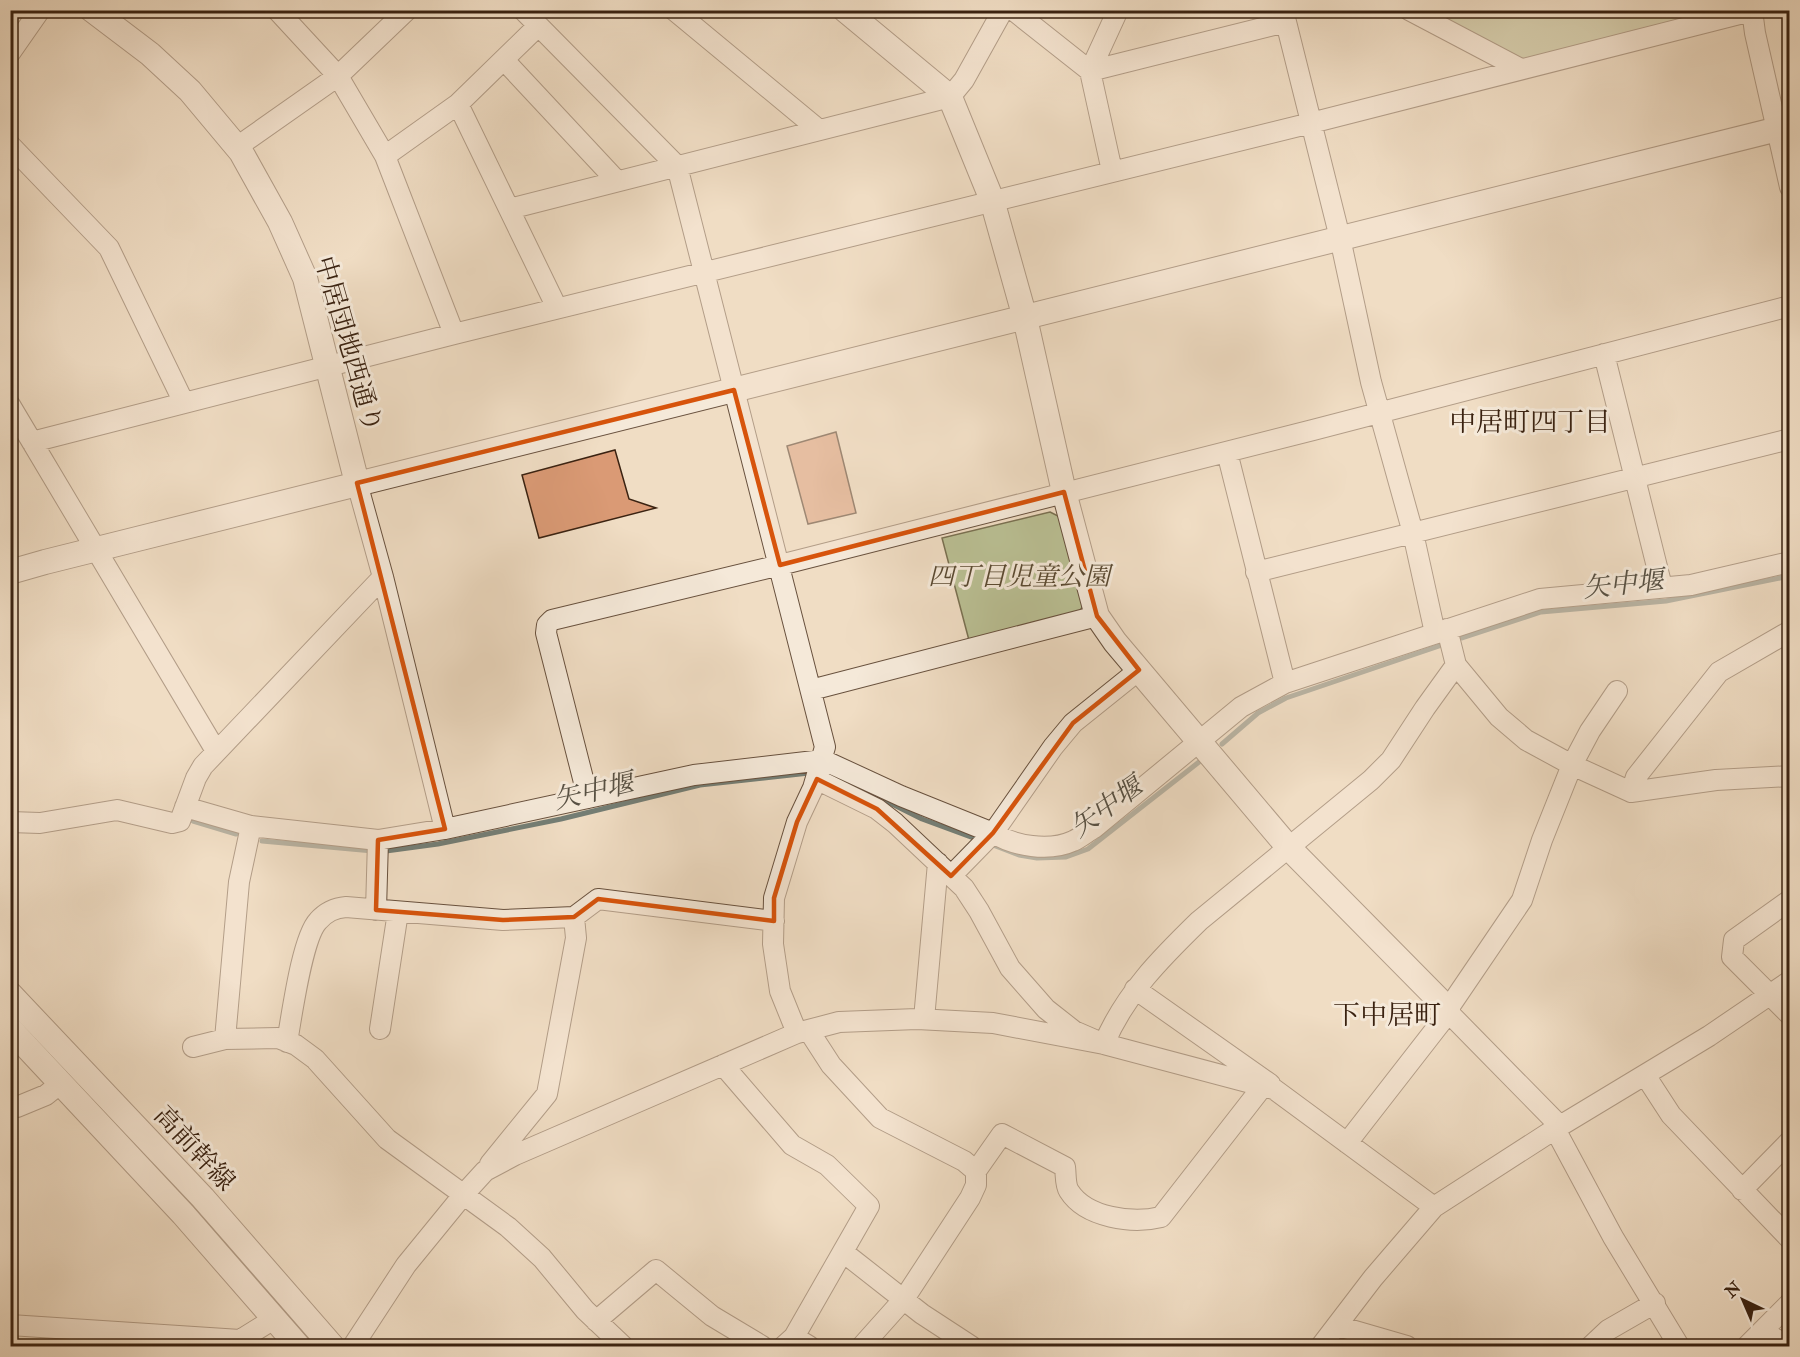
<svg xmlns="http://www.w3.org/2000/svg" width="1800" height="1357" font-family="'IM FELL Double Pica','Noto Serif JP',serif">
<style>
.green{fill:#bac094;stroke:#7a7152;stroke-width:1.5}
.lines{fill:none;stroke-linecap:round;stroke-linejoin:round}
.stream{stroke:#747e75;stroke-width:5}
.building{fill:#da9a75;stroke:#3a2211;stroke-width:1.5}
.minor-casing{stroke:#68513e;stroke-width:22}
.tertiary-casing{stroke:#68513e;stroke-width:26}
.minor{stroke:#f5e9d9;stroke-width:20}
.tertiary{stroke:#f5e9d9;stroke-width:24}
.marked{fill:none;stroke:#d7540c;stroke-width:4.5;stroke-linejoin:round}
.labels{text-anchor:middle;stroke-width:6;stroke-linejoin:round;paint-order:stroke}
.street-label{font-size:26px;fill:#3a2211;stroke:#f5e9d9}
.park-label{font-size:26px;font-style:italic;fill:#5a4a32;stroke:#f5e9d9}
.neighbourhood-label{font-size:27px;fill:#3a2211;stroke:#f5e9d9}
.water-label{font-size:27px;font-style:italic;fill:#575043;stroke:#f5e9d9}
</style>
<rect width="100%" height="100%" fill="#f0ddc4"/>
<filter id="stains"><feTurbulence type="fractalNoise" baseFrequency=".00333" numOctaves="4"/><feColorMatrix values="0 0 0 0 .2 0 0 0 0 .09 0 0 0 0 .02 0 0 0 .5 -.17"/></filter>
<radialGradient id="worn" r=".72"><stop offset=".6" stop-color="#630" stop-opacity="0"/><stop offset="1" stop-color="#630" stop-opacity=".3"/></radialGradient>
<!-- green -->
<path class="green" d="M1427,11H1724L1524,61Z
M1050,512L1062,518L1083,606L1075,618L970,644L942,538Z"/>
<g class="lines">
<!-- stream -->
<path class="stream" d="M1462,638L1541,612L1666,601L1790,576
M1222,744L1258,713L1286,698L1445,644
M838,777L922,819L979,840
M193,821L236,834
M262,841L373,851
M993,845L1019,855L1037,858L1066,857L1088,849L1199,762
M386,851L438,844L561,819L700,785L809,773"/>
</g>
<!-- building -->
<path class="building" d="M836,432L856,513L808,524L787,446Z
M615,450L629,499L656,508L539,538L522,475Z"/>
<g class="lines">
<defs>
<path id="minor" d="M277,10L338,76L385,156L454,334
M523,10L677,166L825,747L813,788L797,822L774,898L773,944L780,991L797,1033
M674,10L819,130
M1013,10L1090,71L1286,22
M1283,10L1340,238L1371,382L1413,533L1435,633
M1409,10L1521,69
M1752,10L1755,33L1790,187
M10,53L40,10
M504,60L616,180
M458,104L557,308
M10,145L109,248L184,403
M237,147L338,76L407,10
M385,156L458,104L538,26
M1112,171L1090,71L1118,10
M509,209L950,97L964,80L1003,10
M1604,354L1662,587
M10,405L216,751
M32,442L454,334L1311,123L1755,10
M1227,452L1285,683
M357,483L383,577L445,829
M1256,572L1790,439
M1447,629L1456,665L1499,717L1526,740L1572,765L1631,792L1716,780L1790,776
M811,690L1097,616
M816,779L877,809L895,823L964,888L979,911L1010,968L1046,1009L1074,1031L1104,1044C1125,994 1161,958 1199,921L1371,780L1391,760L1425,708L1456,665
M1631,792L1636,777L1719,672L1790,631
M588,798L546,633L547,625L552,620L780,565L1313,430L1790,306
M185,807L251,826L378,840L445,829L694,775L823,760L901,796L993,833C1014,846 1049,852 1073,841C1080,838 1087,832 1094,828L1241,707L1285,683L1540,599L1691,585L1790,562
M10,822L40,823L117,810L172,823L180,821L196,778L203,766L383,577
M951,876L993,833L1053,747L1073,723L1139,670
M1790,900L1734,940L1732,957L1790,1015
M376,910L378,840
M1135,989L1270,1084
M1447,1011L1560,1126
M924,1019L938,863
M380,1029L398,912
M809,1031L831,1065L880,1118L964,1161L976,1171V1185L970,1198L904,1299L862,1346
M225,1039L239,882L251,826
M287,1042C292,1015 302,938 318,921C326,912 334,908 346,907L503,920L574,917
M193,1047L225,1039L278,1038L296,1045L315,1059L387,1139L508,1227L542,1258L585,1310L623,1346
M723,1065L792,1145L827,1165L869,1206L794,1337L784,1346
M1645,1075L1671,1115L1790,1239
M17,1107L46,1095L61,1083
M1555,1129L1613,1237L1679,1346
M1347,1143L1445,1017L1448,1009L1522,900L1542,840L1572,765L1590,731L1617,691
M490,1164L547,1094L576,938L574,917L598,899L774,921
M976,1171L1002,1134L1065,1167C1066,1174 1065,1185 1069,1191C1086,1218 1133,1224 1161,1217L1263,1086
M1742,1190L1790,1141
M843,1252L922,1314L971,1346
M596,1321L656,1270L712,1316L762,1346
M10,1325L240,1340L274,1319
M1338,1326L1407,1346
M1762,1331L1788,1346
M794,1337L809,1346
M353,1346L406,1265L464,1194L485,1171L515,1155L797,1033L839,1022L917,1019L993,1023L1104,1044L1274,1089L1434,1207
M1321,1346L1373,1278L1434,1207L1555,1129L1709,1036L1790,981
M1591,1346L1608,1330L1655,1303
M1747,1346L1790,1303"/>
<path id="tertiary" d="M92,10L150,54L190,91L241,152L280,222L305,278L357,483
M845,10L950,97L992,200L1025,318L1064,492L1097,616L1115,642L1289,848L1448,1009
M10,572L45,562L1790,126
M10,994L203,1198L332,1346
M10,1029L183,1214L298,1346"/>
</defs>
<!-- minor casing -->
<use href="#minor" class="minor-casing"/>
<!-- tertiary casing -->
<use href="#tertiary" class="tertiary-casing"/>
<!-- minor -->
<use href="#minor" class="minor"/>
<!-- tertiary -->
<use href="#tertiary" class="tertiary"/>
</g>
<!-- marked area -->
<path d="M0 0H1800V1357H0ZM734,390L780,565L1064,492L1097,616L1139,670L1073,723L993,833L951,876L877,809L817,779L797,822L774,898V921L598,899L574,917L503,920L376,910L378,840L445,829L357,483Z" fill="#f0ddc4" fill-opacity=".55" fill-rule="evenodd"/>
<path class="marked" d="M734,390L780,565L1064,492L1097,616L1139,670L1073,723L993,833L951,876L877,809L817,779L797,822L774,898V921L598,899L574,917L503,920L376,910L378,840L445,829L357,483Z"/>
<g class="labels">
<!-- street labels -->
<g class="street-label">
<text transform="translate(349 344) rotate(74)" y="9">中居団地西通り</text>
<text transform="translate(195 1148) rotate(47)" y="9">高前幹線</text>
</g>
<!-- park labels -->
<g class="park-label">
<text x="1019" y="585">四丁目児童公園</text>
</g>
<!-- neighbourhood labels -->
<g class="neighbourhood-label">
<text x="1530" y="431">中居町四丁目</text>
<text x="1387" y="1024">下中居町</text>
</g>
<!-- water labels -->
<g class="water-label">
<text transform="translate(1623 584) rotate(-6)" y="9">矢中堰</text>
<text transform="translate(593 791) rotate(-13)" y="9">矢中堰</text>
<text transform="translate(1106 807) rotate(-36)" y="9">矢中堰</text>
</g>
</g>
<!-- margin -->
<rect width="1800" height="1357" fill="none" stroke="#f0ddc4" stroke-width="36"/>
<rect x="12" y="12" width="1776" height="1333" fill="none" stroke="#3a2211" stroke-width="3"/>
<rect x="18" y="18" width="1764" height="1321" fill="none" stroke="#3a2211" stroke-width="1.5"/>
<!-- north arrow -->
<g transform="translate(1743 1300) rotate(316)" stroke="#f5e9d9" stroke-width="4.5" paint-order="stroke">
<path d="M0-4.5L10 22L0 15L-10 22Z" fill="#3a2211"/>
<text y="-9" font-size="16" font-weight="bold" text-anchor="middle" fill="#3a2211">N</text>
</g>
<rect width="100%" height="100%" filter="url(#stains)"/>
<rect width="100%" height="100%" fill="url(#worn)"/>
</svg>
